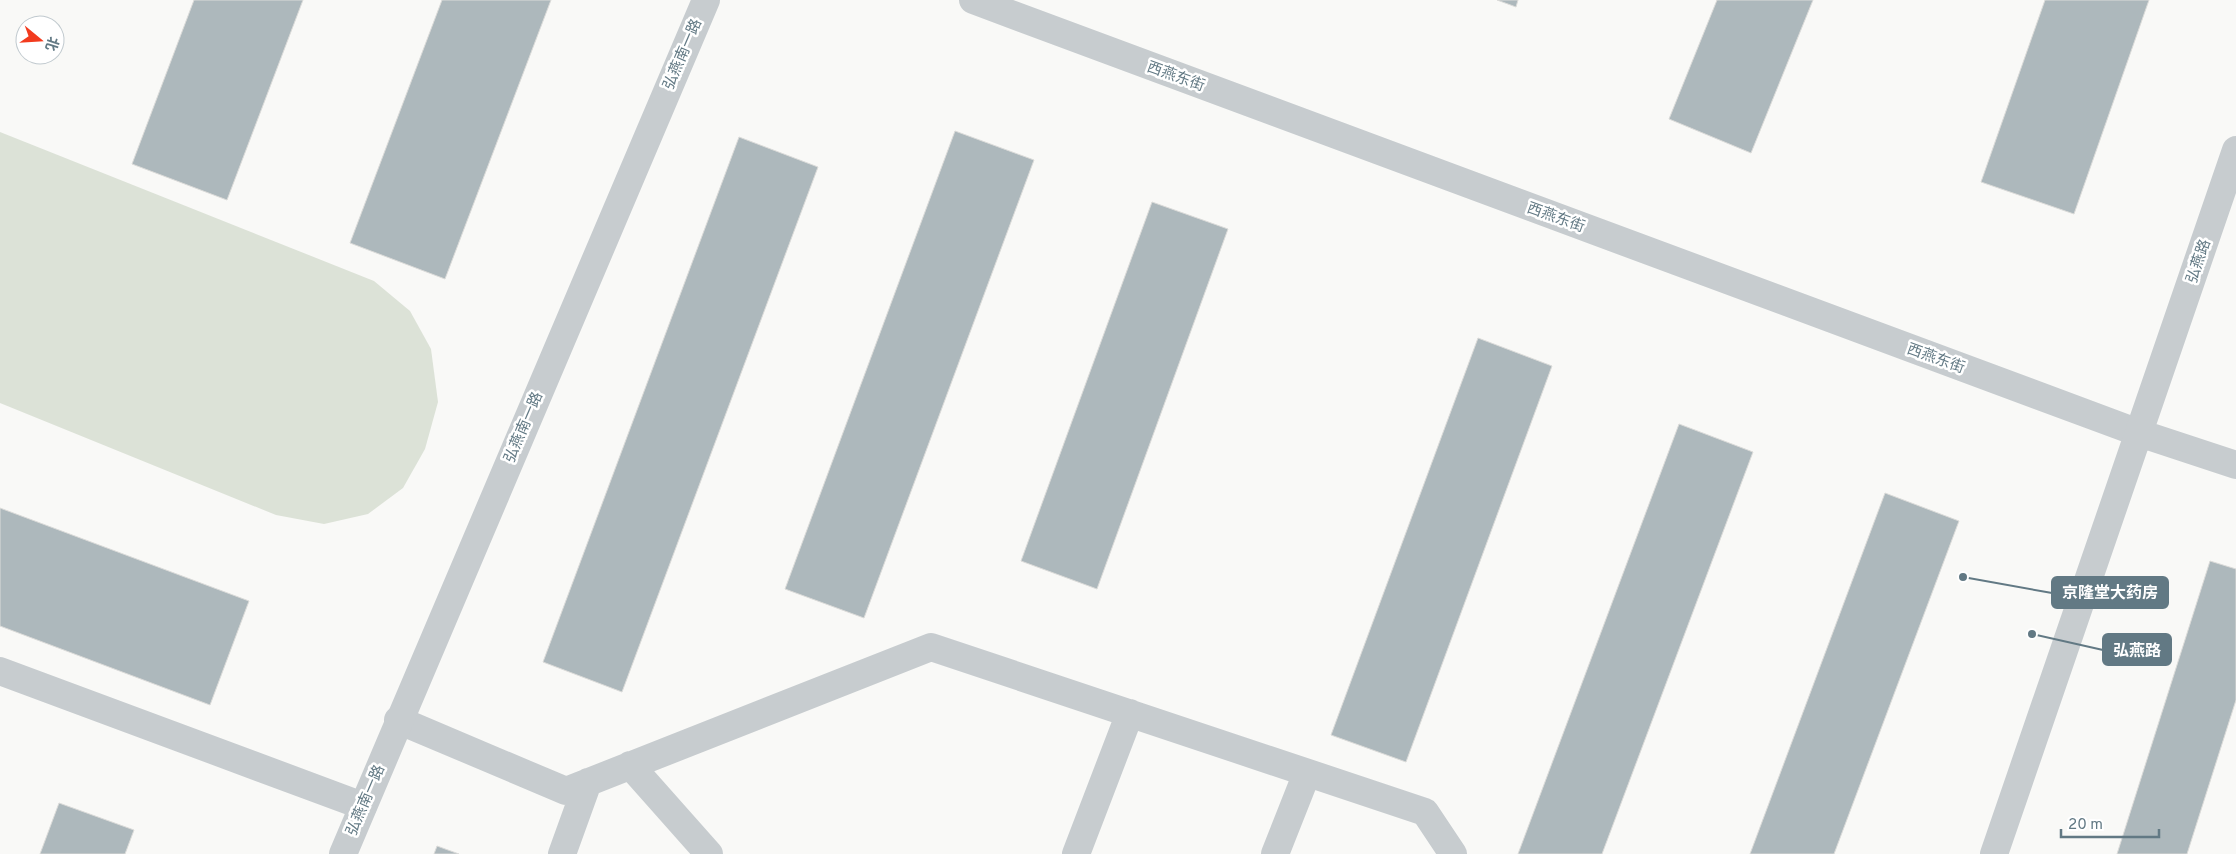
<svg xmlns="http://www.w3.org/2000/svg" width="2236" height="854" font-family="Overpass,'Noto Sans SC',sans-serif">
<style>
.green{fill:#dce2d7}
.building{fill:#adb8bc;stroke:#dbdbd9}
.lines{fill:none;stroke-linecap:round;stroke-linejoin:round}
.minor{stroke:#c7cccf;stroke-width:28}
.tertiary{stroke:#c7cccf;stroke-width:28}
.labels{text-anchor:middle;stroke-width:5;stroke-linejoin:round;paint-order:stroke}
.street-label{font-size:15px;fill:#627984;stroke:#fff}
.leader{fill:none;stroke:#627984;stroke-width:2}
.callout-dot{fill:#627984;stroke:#fff;stroke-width:2}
.callout{fill:#627984;stroke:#627984;stroke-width:2}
.callout-label{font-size:16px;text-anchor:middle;font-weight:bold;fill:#fff}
</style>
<rect width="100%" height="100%" fill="#f9f9f7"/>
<!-- green -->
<path class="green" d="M0,132L374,281L410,311L431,349L438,402L425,449L403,488L368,514L324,524L276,515L0,403Z"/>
<!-- building -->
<path class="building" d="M194,0H303L227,200L132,164Z
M442,0H551L445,279L350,243Z
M1497,0H1518L1516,7Z
M1717,0H1813L1751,153L1669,119Z
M2045,0H2149L2074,214L1981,182Z
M955,131L1034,160L864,618L785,589Z
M739,137L818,167L622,692L543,662Z
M1152,202L1228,229L1097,589L1021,561Z
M1478,338L1552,366L1406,762L1331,735Z
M1679,424L1753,452L1602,854H1518Z
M1885,493L1959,521L1834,854H1750Z
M0,508L249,601L210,705L0,626Z
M2210,561L2236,569V700L2187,854H2117Z
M59,803L134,830L125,854H40Z
M437,846L459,854H434Z"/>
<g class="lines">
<!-- minor -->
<path class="minor" d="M973,0L2139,433
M0,671L363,806
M398,720L566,791L931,647L1425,812L1453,854
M630,765L709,854
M562,854L588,782
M1076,854L1130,713
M1275,854L1307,773"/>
<!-- tertiary -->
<path class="tertiary" d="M2139,433L2236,465
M343,854L706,0
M1994,854L2236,150"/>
</g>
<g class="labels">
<!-- street labels -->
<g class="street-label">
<text transform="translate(682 54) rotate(-67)" y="5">弘燕南一路</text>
<text transform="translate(1176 76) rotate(20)" y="5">西燕东街</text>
<text transform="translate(1556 217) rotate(20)" y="5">西燕东街</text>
<text transform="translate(2198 261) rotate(-71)" y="5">弘燕路</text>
<text transform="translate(1936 358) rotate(20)" y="5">西燕东街</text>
<text transform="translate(523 427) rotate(-67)" y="5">弘燕南一路</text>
<text transform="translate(365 800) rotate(-67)" y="5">弘燕南一路</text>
</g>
</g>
<!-- callouts -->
<path class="leader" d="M1963 577L2052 593M2032 634L2103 650"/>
<g class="callout-dot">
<circle cx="1963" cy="577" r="5"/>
<circle cx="2032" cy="634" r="5"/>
</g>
<g class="callout">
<rect x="2052" y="577" width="116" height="31" rx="5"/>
<rect x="2103" y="634" width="68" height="31" rx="5"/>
</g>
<g class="callout-label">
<text x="2110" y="598">京隆堂大药房</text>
<text x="2137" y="656">弘燕路</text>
</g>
<!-- north arrow -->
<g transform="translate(40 40) rotate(108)"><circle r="24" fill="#ffffff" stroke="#c0c9ce"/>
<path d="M0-4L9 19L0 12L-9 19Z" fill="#f23b1e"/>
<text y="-8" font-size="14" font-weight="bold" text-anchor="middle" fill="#627984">北</text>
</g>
<!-- scale -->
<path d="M2061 829v8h98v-8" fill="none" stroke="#627984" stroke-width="2.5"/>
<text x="2068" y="829" font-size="15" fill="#627984" stroke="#ffffff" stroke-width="4" paint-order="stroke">20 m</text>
</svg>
